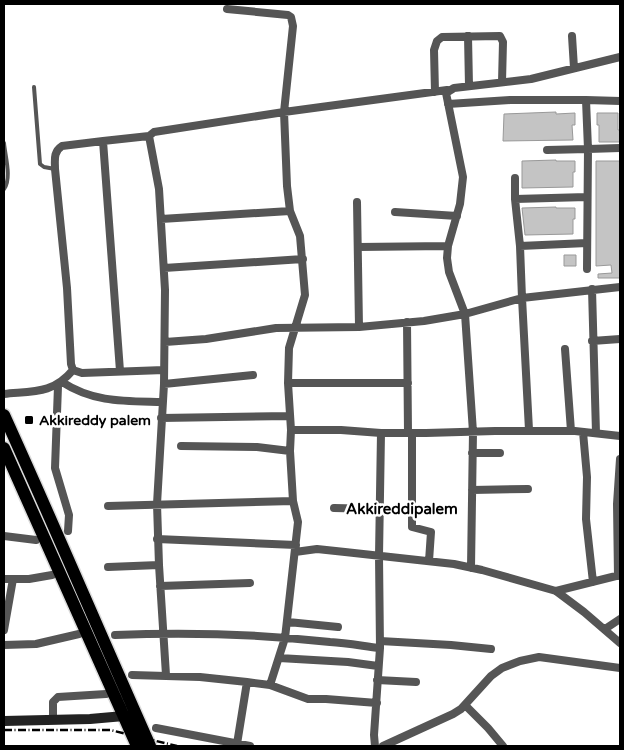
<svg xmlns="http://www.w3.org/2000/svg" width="624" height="750" font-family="'Varela Round',sans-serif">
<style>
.building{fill:#c4c4c4;stroke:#999}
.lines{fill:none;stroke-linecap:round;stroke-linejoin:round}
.primary-casing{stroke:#dbdbdb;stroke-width:15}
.lane{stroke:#555;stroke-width:4}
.street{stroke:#555;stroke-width:8}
.secondary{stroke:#222;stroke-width:10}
.primary{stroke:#000;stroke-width:12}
.rail{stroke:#000;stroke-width:2.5;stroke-dasharray:8 2.5 1 2.5;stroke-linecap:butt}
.poi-dot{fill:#000;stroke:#fff;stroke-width:2}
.labels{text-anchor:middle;stroke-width:5;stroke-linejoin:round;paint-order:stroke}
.poi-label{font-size:14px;font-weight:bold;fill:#000;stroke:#fff;text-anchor:start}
.neighbourhood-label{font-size:15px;font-weight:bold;fill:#000;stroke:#fff}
</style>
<rect width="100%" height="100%" fill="#fff"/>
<!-- building -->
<path class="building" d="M556,112V114L575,113V125H572L573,140L503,141L504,114Z
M597,113H618V130H620V142H599V125H597Z
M556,160V161H575V172H573V187L522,188V161Z
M596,161H620V278H598V274L612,273L611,265L596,266Z
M556,207V208H575V219H573V234L525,235L522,208Z
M564,255H576V266H564Z"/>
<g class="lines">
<defs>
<path id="primary" d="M4,415C54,525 101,636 150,746
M4,448L137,746"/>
</defs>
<!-- primary casing -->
<use href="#primary" class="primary-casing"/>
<!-- lane -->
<path class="lane" d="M34,87L40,164L44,167L55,169
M4,143C5,156 12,178 4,189"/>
<!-- street -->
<path class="street" d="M227,9L288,15L291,17L293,26L284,112L287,186L290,211L300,236L305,295L289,348L288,383L291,430L290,451L293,501L298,522L285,638L270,685L308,699H326L377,703
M468,36L469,86
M572,36L574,68
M435,92L434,50L437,41L442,37L500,36L503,42L502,82
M586,100L620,101
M448,104L510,100H586L588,149L547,150
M103,141L149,136
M515,178V199L520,246L522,298L620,287
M515,199L587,197
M357,202L359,327
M395,212L457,216
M161,219L290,211
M520,246L587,243
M358,247L448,246
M164,268L303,259
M587,269L588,149L620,148
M592,289L596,433
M407,322L408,433
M592,341L620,339
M165,342L206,339L276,328L359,327L424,321L465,314L522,298L529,430
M565,349L571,431
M120,371L103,141L62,146C53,152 55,160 55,169L67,288L71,364L73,370L82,373L164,370
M62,382C94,403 126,401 162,402
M288,383H408
M164,384L253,375
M58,386L55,468L69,515L68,531
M4,394C33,391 53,394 73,370
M161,418L290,416
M291,430H341L381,433H426L495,431H575L620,436
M583,432L587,477L586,519L593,582
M412,433V527L431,532L429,561
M181,446L257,447L290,451
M472,453H500
M472,490L528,489
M108,506L293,501
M334,508L379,509
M4,536L36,540
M157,539L296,545
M295,552L317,549L345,552L454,564L482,570L556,591L584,612L620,643
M108,567L159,565
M471,568L473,432L465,314L449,272L447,258L448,246L460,204L463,177L446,93L454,88L531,79L620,57
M618,576L617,504L620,459
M4,579H29L52,575
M160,586L250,583
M556,591L620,575
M288,622L338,627
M605,629L620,619
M4,630L13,579
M115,635C187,632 259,634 330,642C347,643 363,646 380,648
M380,641L451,645L491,649
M4,645L36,644L79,634
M279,658L348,662L378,666
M132,675L200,677L247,682
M166,675L159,565L157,504L164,384L165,290L159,189L149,136L154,132L284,112L447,90
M377,680L416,682
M465,705L488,728L503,746
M53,720V702L58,697L106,694
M156,728L250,746
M237,744L247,682L270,685
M375,746L374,735L380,648L379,556L381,433
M383,746L453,714L461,709L491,676L502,668L520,661L539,657L620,668"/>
<!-- secondary -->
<path class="secondary" d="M4,721L90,719L124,716"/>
<!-- primary -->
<use href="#primary" class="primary"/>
<!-- rail -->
<path class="rail" d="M4,730H110L177,746"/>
</g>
<!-- markers -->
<rect class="poi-dot" x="24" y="415" width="10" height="10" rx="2.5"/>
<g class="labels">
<!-- poi labels -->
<g class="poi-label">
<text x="39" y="425">Akkireddy palem</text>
</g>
<!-- neighbourhood labels -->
<g class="neighbourhood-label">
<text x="402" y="514">Akkireddipalem</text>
</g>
</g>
<!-- border -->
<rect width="624" height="750" fill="none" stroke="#000000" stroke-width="10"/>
</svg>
